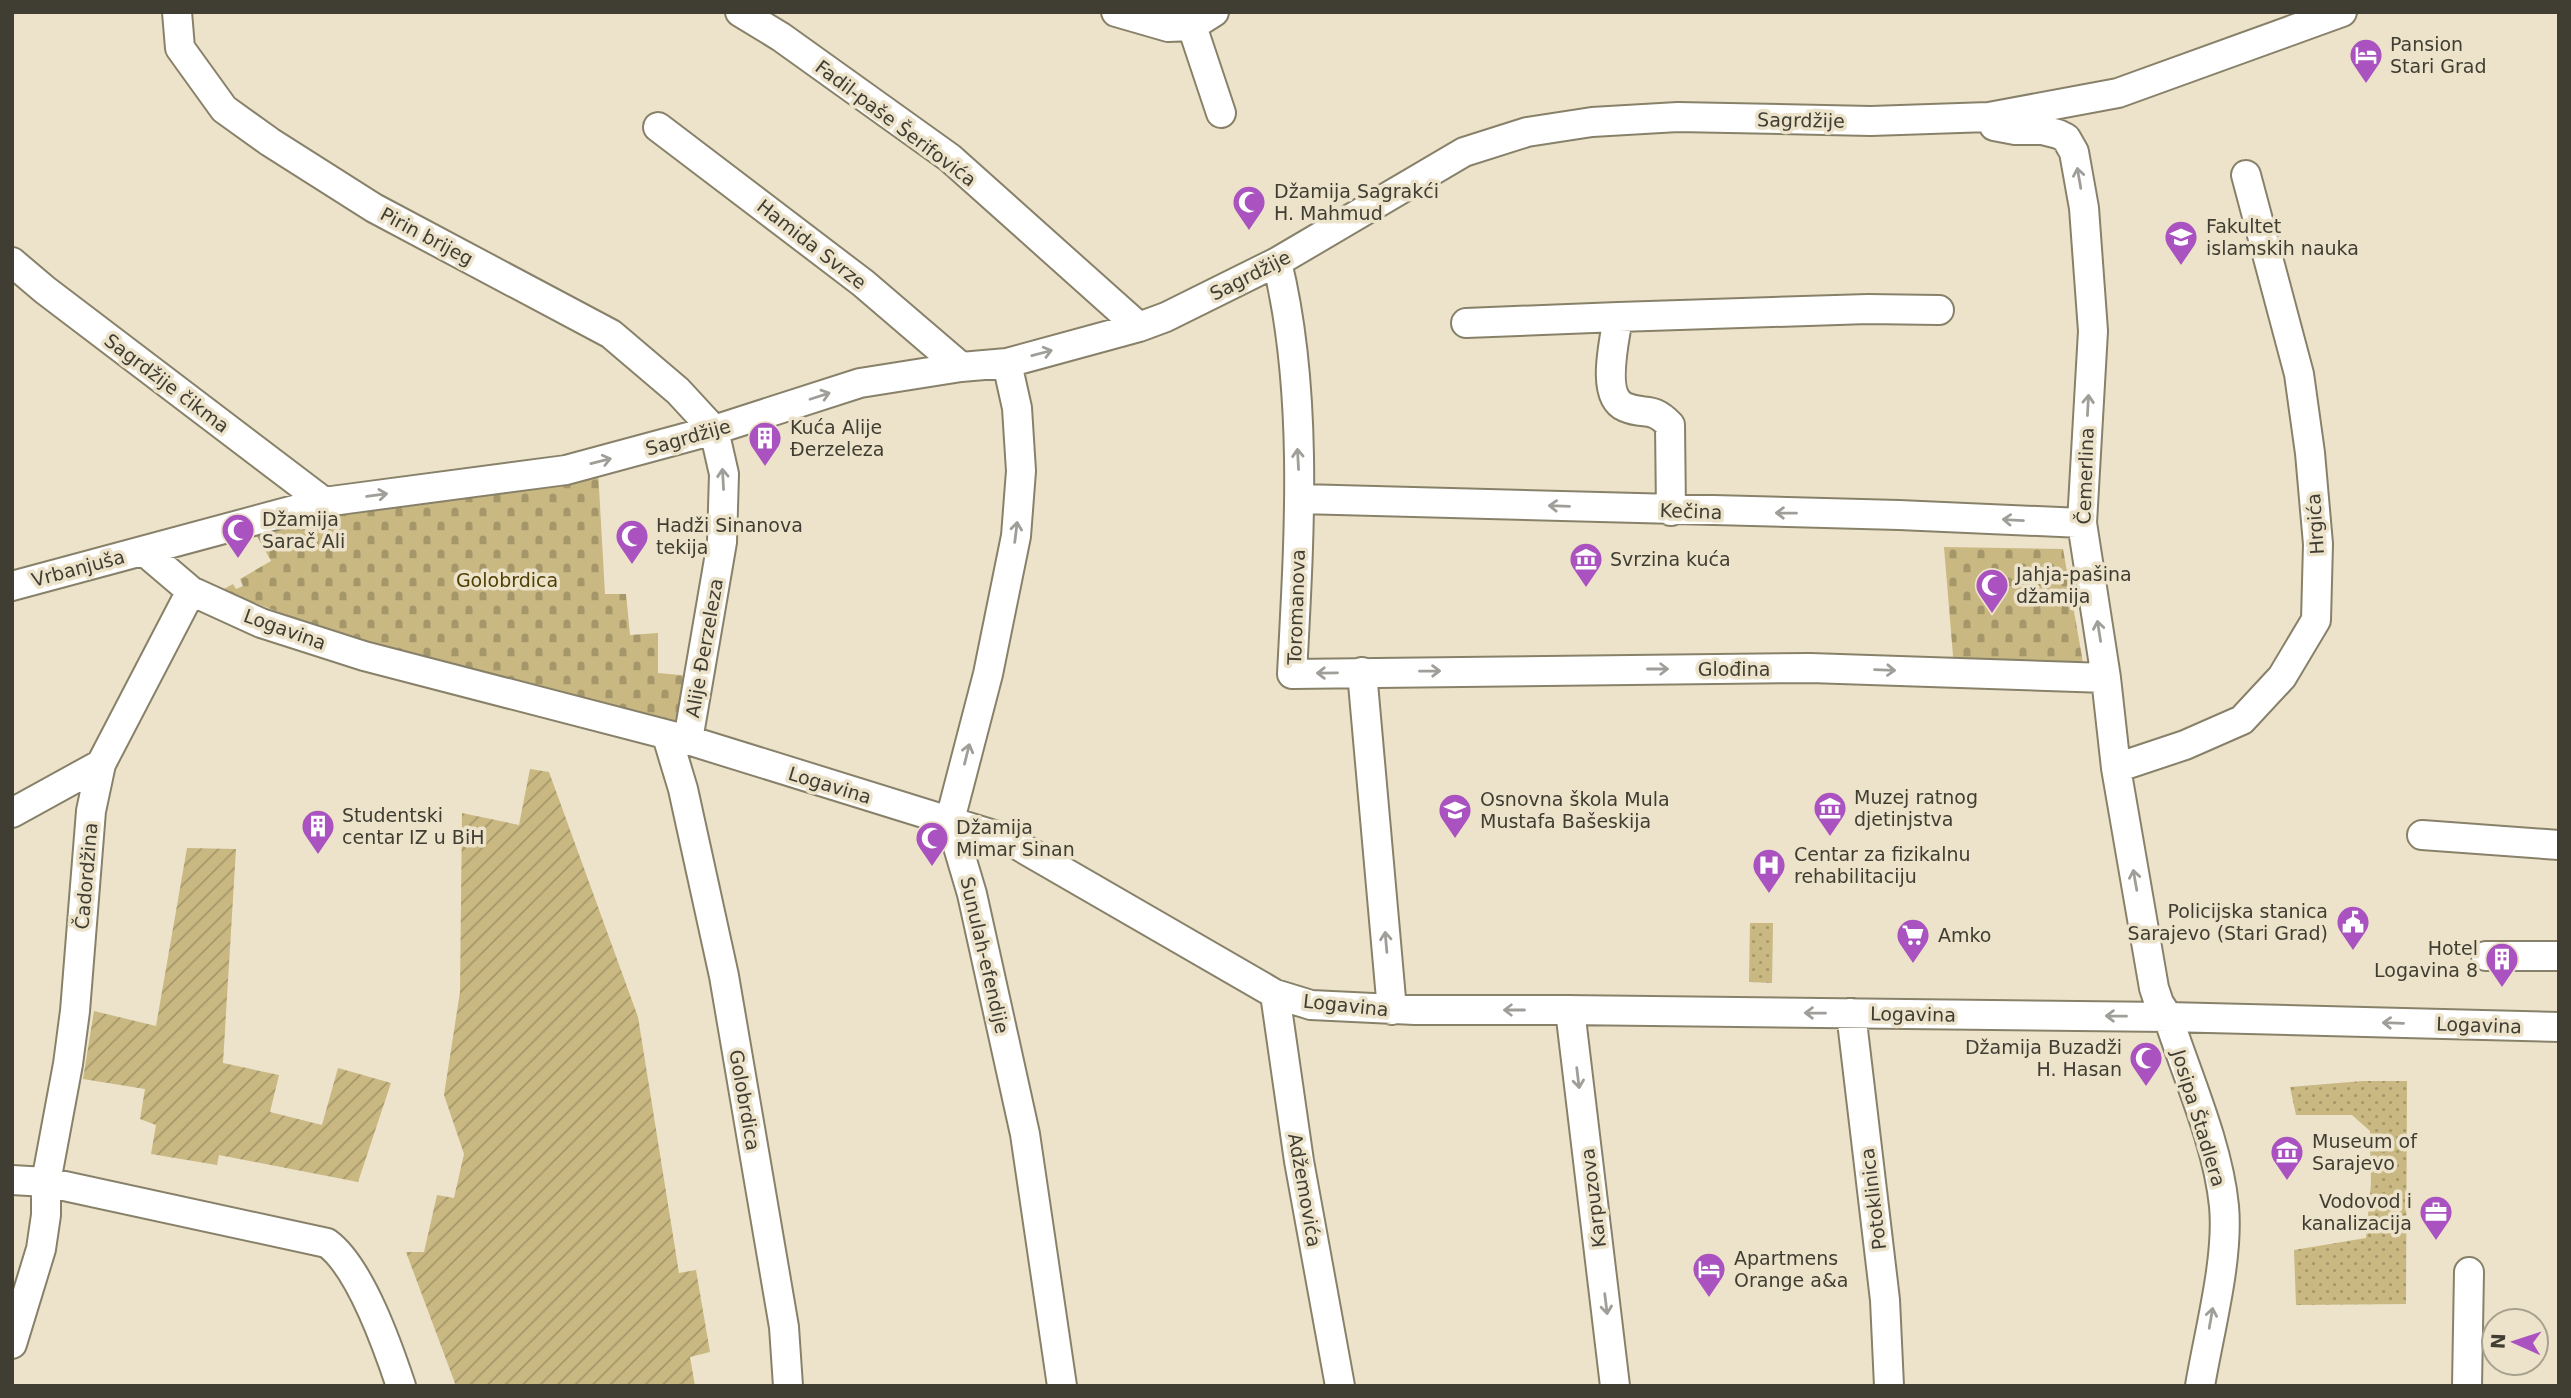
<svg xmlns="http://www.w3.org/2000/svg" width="2571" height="1398" font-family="'DejaVu Sans',sans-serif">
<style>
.grass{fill:url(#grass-dots)}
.cemetery{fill:url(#cemetery-stones)}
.garden{fill:url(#garden-furrows)}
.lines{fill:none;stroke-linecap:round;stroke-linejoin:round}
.minor-casing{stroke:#88816a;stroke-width:32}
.minor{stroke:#fff;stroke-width:28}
.oneway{stroke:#a09e99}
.labels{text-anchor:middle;stroke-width:7;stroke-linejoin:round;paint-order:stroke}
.poi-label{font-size:19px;fill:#403d33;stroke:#ece3ca;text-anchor:start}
.street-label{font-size:19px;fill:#403d33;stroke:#ece3ca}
.park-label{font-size:19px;fill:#4f3f02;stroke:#ece3ca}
</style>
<defs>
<pattern id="grass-dots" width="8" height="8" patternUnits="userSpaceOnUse" patternTransform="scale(1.75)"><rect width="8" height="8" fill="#c9b881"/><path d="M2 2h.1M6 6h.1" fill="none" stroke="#a5976a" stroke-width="1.8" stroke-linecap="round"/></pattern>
<pattern id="cemetery-stones" width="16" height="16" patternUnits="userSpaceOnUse" patternTransform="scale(1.75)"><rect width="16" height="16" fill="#c9b881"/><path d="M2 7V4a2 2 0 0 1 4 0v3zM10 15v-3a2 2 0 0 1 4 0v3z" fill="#a5976a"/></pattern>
<pattern id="garden-furrows" width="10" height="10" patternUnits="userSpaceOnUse" patternTransform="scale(1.75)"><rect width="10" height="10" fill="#c9b881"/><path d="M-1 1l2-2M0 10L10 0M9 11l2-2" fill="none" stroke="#a5976a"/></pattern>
</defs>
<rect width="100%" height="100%" fill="#ece3ca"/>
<!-- grass -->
<path class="grass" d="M1750,923H1773L1772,983L1749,982Z
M2363,1081H2407L2406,1304L2296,1305L2294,1250L2366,1238L2371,1184L2370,1131L2352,1115H2296L2290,1087Z"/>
<!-- cemetery -->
<path class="cemetery" d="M598,470L605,594H626L630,635L658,633V673L691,676L681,721H669L405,656L333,633L222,590L233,584L236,589L243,586L240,579L271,561L253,529L265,521Z
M1944,547L2063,549L2085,674L1954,668Z"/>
<!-- garden -->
<path class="garden" d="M530,769L549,772L638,1017L679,1273L696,1270L710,1352L690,1357L695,1386H456L406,1252H424L437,1195L454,1198L464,1154L444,1095L460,992L462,813L519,825Z
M187,848L236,849L223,1063L279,1075L270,1112L322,1125L338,1068L391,1083L358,1182L219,1155L217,1165L151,1154L156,1125L140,1119L145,1089L83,1079L94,1011L156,1026Z"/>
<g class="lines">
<defs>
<path id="minor" d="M177,12L180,48L224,109L270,142L374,208L611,334L678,391L714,430L724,474L722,542L688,740
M740,12L781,37L950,158L1139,327
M1116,12L1168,27L1192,26L1214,12
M1192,26L1221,113
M1994,126L2015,130H2042L2058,134L2066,138L2074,152L2084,208L2093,331L2082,523L2106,678L2116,768L2154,988L2159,1003L2168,1017C2187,1076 2218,1144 2224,1206C2229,1259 2209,1332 2200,1386
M658,127L863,283L961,367
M12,262L45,290L324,502
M1277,262C1309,393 1299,540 1292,674L1810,668L2106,678
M1466,323L1618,317
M1007,363L1017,408L1021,471L1016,536L988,674L950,820L972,894L1025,1134L1062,1386
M1300,499L1899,515L2082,523
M1671,511L1670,425C1651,405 1646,416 1625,407C1600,396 1615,339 1618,317L1868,309L1939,310
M144,551L191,591L261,623L364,656L688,740L1007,839L1275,994L1311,1005L1415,1010H1565L2168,1017L2559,1027
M12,586L324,502L566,470L714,430L860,383L961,367L1007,363L1139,327L1166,317L1277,262L1464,152L1527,132L1592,122L1678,117L1871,121L1989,117L2118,93L2342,12
M1362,672L1392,1010
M667,736L683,789L724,976L784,1327L788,1386
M2116,768L2185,745L2242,720L2282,677L2316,620L2318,544L2310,453L2299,374L2246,175
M12,813L101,764
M2422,835L2559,845
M2486,956H2559
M1275,994L1299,1161L1340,1386
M1570,1010L1615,1386
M1851,1013L1885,1300L1889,1386
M12,1180L46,1182L327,1243C360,1267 388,1347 401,1386
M12,1344L41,1249L46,1215V1182L68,1064L75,1011L91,811L101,764L191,591
M2467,1386L2469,1272"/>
</defs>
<!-- minor casing -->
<use href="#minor" class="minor-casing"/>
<!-- minor -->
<use href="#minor" class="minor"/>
</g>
<!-- one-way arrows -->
<defs><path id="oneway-shaft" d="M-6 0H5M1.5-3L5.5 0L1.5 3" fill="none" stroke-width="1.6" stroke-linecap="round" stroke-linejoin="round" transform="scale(1.75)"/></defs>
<g class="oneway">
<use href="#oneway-shaft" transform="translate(2079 178) rotate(-100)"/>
<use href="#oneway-shaft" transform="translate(1042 353) rotate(-15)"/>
<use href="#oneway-shaft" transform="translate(820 396) rotate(-18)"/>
<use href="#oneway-shaft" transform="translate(2088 405) rotate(-87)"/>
<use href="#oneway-shaft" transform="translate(1298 459) rotate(-93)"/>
<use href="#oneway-shaft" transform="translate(601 461) rotate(-14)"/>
<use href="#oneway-shaft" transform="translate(723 479) rotate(-93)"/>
<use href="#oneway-shaft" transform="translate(377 495) rotate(-8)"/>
<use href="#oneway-shaft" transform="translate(1559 506) rotate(-178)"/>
<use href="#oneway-shaft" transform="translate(1786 513) rotate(-179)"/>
<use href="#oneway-shaft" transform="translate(2013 520) rotate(-177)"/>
<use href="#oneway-shaft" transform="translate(1016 532) rotate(-83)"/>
<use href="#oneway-shaft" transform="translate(2099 631) rotate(-99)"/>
<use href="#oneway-shaft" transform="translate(1658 669)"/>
<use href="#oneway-shaft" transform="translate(1885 670) rotate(2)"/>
<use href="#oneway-shaft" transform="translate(1430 671) rotate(-1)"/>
<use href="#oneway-shaft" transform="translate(1327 673) rotate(179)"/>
<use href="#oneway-shaft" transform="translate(967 754) rotate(-76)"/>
<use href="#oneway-shaft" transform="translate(2135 880) rotate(-100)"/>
<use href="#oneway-shaft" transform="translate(1386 942) rotate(-95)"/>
<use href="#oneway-shaft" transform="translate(1514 1010) rotate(180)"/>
<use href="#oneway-shaft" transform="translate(1815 1013) rotate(-179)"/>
<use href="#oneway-shaft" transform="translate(2116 1016) rotate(-179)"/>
<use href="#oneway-shaft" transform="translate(2393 1023) rotate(-178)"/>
<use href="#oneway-shaft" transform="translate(1578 1078) rotate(83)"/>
<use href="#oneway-shaft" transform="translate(1606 1304) rotate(83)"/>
<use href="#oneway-shaft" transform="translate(2211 1318) rotate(-80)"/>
</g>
<!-- icons -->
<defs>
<symbol id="hotel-pin" viewBox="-11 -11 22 30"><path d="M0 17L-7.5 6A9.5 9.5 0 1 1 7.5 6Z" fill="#a952c0" stroke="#ece3ca"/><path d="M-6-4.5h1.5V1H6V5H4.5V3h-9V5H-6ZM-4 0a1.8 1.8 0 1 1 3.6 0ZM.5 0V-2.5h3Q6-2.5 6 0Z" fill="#fff"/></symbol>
<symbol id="mosque-pin" viewBox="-11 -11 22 30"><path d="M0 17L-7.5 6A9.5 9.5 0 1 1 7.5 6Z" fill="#a952c0" stroke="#ece3ca"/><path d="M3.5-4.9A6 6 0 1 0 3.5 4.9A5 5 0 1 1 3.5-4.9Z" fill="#fff"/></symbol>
<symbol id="university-pin" viewBox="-11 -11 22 30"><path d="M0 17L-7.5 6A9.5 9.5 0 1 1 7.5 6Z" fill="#a952c0" stroke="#ece3ca"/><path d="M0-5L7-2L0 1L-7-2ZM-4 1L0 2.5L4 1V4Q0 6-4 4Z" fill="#fff"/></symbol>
<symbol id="building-pin" viewBox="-11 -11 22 30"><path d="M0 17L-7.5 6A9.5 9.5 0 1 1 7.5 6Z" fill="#a952c0" stroke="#ece3ca"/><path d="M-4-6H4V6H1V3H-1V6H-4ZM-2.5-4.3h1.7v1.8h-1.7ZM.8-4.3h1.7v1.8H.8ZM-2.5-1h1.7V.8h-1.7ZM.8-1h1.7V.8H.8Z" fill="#fff"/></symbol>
<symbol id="museum-pin" viewBox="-11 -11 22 30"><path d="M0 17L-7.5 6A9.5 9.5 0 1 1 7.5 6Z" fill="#a952c0" stroke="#ece3ca"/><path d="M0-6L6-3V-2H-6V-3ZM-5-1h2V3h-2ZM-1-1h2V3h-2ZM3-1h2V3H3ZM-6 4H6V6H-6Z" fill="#fff"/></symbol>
<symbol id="school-pin" viewBox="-11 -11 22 30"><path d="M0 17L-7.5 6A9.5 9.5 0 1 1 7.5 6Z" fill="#a952c0" stroke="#ece3ca"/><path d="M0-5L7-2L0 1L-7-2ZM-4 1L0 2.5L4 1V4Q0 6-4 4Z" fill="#fff"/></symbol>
<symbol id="hospital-pin" viewBox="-11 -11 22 30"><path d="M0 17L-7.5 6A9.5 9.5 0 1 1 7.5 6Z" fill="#a952c0" stroke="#ece3ca"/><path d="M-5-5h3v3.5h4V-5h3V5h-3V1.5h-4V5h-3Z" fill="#fff"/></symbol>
<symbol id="civic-pin" viewBox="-11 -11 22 30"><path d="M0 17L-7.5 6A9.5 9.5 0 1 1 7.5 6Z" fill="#a952c0" stroke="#ece3ca"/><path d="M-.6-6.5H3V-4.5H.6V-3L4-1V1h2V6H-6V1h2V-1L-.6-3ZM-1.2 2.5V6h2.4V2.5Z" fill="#fff"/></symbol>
<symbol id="supermarket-pin" viewBox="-11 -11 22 30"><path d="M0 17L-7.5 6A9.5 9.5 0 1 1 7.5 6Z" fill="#a952c0" stroke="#ece3ca"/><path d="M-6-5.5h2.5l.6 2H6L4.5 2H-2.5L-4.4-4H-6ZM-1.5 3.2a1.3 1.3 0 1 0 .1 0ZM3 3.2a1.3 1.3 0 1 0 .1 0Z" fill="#fff"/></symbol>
<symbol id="office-pin" viewBox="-11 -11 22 30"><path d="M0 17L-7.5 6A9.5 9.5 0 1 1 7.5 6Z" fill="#a952c0" stroke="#ece3ca"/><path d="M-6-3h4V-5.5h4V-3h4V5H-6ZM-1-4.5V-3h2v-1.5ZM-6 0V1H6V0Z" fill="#fff"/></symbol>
</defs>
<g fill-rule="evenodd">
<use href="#hotel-pin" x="2347" y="36" width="38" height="52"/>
<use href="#mosque-pin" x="1230" y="183" width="38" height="52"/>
<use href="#university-pin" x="2162" y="218" width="38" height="52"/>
<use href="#building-pin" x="746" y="419" width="38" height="52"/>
<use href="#mosque-pin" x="219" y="511" width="38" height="52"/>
<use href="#mosque-pin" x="613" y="517" width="38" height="52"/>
<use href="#museum-pin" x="1567" y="540" width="38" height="52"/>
<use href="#mosque-pin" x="1973" y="566" width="38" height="52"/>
<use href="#museum-pin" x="1811" y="789" width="38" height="52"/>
<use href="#school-pin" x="1436" y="791" width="38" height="52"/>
<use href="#building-pin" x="299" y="807" width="38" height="52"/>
<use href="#mosque-pin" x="913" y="819" width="38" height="52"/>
<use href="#hospital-pin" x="1750" y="846" width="38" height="52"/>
<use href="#civic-pin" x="2334" y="903" width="38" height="52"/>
<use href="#supermarket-pin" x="1894" y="916" width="38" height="52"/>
<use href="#building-pin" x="2483" y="940" width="38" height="52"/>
<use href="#mosque-pin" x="2127" y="1039" width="38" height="52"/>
<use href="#museum-pin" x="2268" y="1133" width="38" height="52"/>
<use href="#office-pin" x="2417" y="1193" width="38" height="52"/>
<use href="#hotel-pin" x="1690" y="1250" width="38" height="52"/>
</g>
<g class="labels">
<!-- poi labels -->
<g class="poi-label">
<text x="2390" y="51">Pansion<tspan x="2390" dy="22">Stari Grad</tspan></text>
<text x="1274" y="198">Džamija Sagrakći<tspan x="1274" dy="22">H. Mahmud</tspan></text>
<text x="2206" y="233">Fakultet<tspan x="2206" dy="22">islamskih nauka</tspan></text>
<text x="790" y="434">Kuća Alije<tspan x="790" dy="22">Đerzeleza</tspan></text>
<text x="262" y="526">Džamija<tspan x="262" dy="22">Sarač Ali</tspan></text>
<text x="656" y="532">Hadži Sinanova<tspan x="656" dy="22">tekija</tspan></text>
<text x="1610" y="566">Svrzina kuća</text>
<text x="2016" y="581">Jahja-pašina<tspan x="2016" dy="22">džamija</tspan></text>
<text x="1854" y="804">Muzej ratnog<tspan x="1854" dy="22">djetinjstva</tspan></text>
<text x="1480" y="806">Osnovna škola Mula<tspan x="1480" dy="22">Mustafa Bašeskija</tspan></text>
<text x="342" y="822">Studentski<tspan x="342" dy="22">centar IZ u BiH</tspan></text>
<text x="956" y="834">Džamija<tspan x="956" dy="22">Mimar Sinan</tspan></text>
<text x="1794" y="861">Centar za fizikalnu<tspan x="1794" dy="22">rehabilitaciju</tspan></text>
<text x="2328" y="918" text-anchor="end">Policijska stanica<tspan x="2328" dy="22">Sarajevo (Stari Grad)</tspan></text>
<text x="1938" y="942">Amko</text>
<text x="2478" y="955" text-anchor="end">Hotel<tspan x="2478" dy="22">Logavina 8</tspan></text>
<text x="2122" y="1054" text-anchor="end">Džamija Buzadži<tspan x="2122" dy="22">H. Hasan</tspan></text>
<text x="2312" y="1148">Museum of<tspan x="2312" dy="22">Sarajevo</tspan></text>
<text x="2412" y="1208" text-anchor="end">Vodovod i<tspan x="2412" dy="22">kanalizacija</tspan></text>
<text x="1734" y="1265">Apartmens<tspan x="1734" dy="22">Orange a&amp;a</tspan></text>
</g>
<!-- street labels -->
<g class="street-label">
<text transform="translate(1801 120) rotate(1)" y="7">Sagrdžije</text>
<text transform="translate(896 123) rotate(37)" y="7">Fadil-paše Šerifovića</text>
<text transform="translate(427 236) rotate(28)" y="7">Pirin brijeg</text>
<text transform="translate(812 244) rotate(38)" y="7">Hamida Svrze</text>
<text transform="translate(1250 275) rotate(-27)" y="7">Sagrdžije</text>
<text transform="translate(167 383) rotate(37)" y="7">Sagrdžije čikma</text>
<text transform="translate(688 437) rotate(-16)" y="7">Sagrdžije</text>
<text transform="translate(2085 476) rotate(-88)" y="7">Čemerlina</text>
<text transform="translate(1691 511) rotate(2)" y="7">Kečina</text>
<text transform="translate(2315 524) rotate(-94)" y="7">Hrgića</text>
<text transform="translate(78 568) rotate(-15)" y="7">Vrbanjuša</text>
<text transform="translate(1296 607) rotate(-88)" y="7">Toromanova</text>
<text transform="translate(285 629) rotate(20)" y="7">Logavina</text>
<text transform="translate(704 648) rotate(-80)" y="7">Alije Đerzeleza</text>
<text x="1734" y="676">Glođina</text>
<text transform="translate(830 785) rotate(17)" y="7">Logavina</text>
<text transform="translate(86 876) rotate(-85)" y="7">Čadordžina</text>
<text transform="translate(985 955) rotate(77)" y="7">Sunulah-efendije</text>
<text transform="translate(1346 1005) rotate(6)" y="7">Logavina</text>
<text transform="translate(1913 1014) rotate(1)" y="7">Logavina</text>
<text transform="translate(2479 1025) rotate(2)" y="7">Logavina</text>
<text transform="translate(745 1100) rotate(80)" y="7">Golobrdica</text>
<text transform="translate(2199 1118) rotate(73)" y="7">Josipa Štadlera</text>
<text transform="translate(1305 1190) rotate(80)" y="7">Adžemovića</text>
<text transform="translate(1593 1198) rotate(-97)" y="7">Karpuzova</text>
<text transform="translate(1873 1199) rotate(-97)" y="7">Potoklinica</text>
</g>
<!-- park labels -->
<g class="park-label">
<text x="507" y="587">Golobrdica</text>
</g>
</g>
<!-- border -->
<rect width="2571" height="1398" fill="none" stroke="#403d33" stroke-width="28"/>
<!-- north arrow -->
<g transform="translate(2515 1342) rotate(273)"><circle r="33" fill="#ece3ca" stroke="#a7a18e" stroke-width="2"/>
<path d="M0-5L12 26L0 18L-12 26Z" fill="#a952c0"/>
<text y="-10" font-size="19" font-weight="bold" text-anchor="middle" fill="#403d33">N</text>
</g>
</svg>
